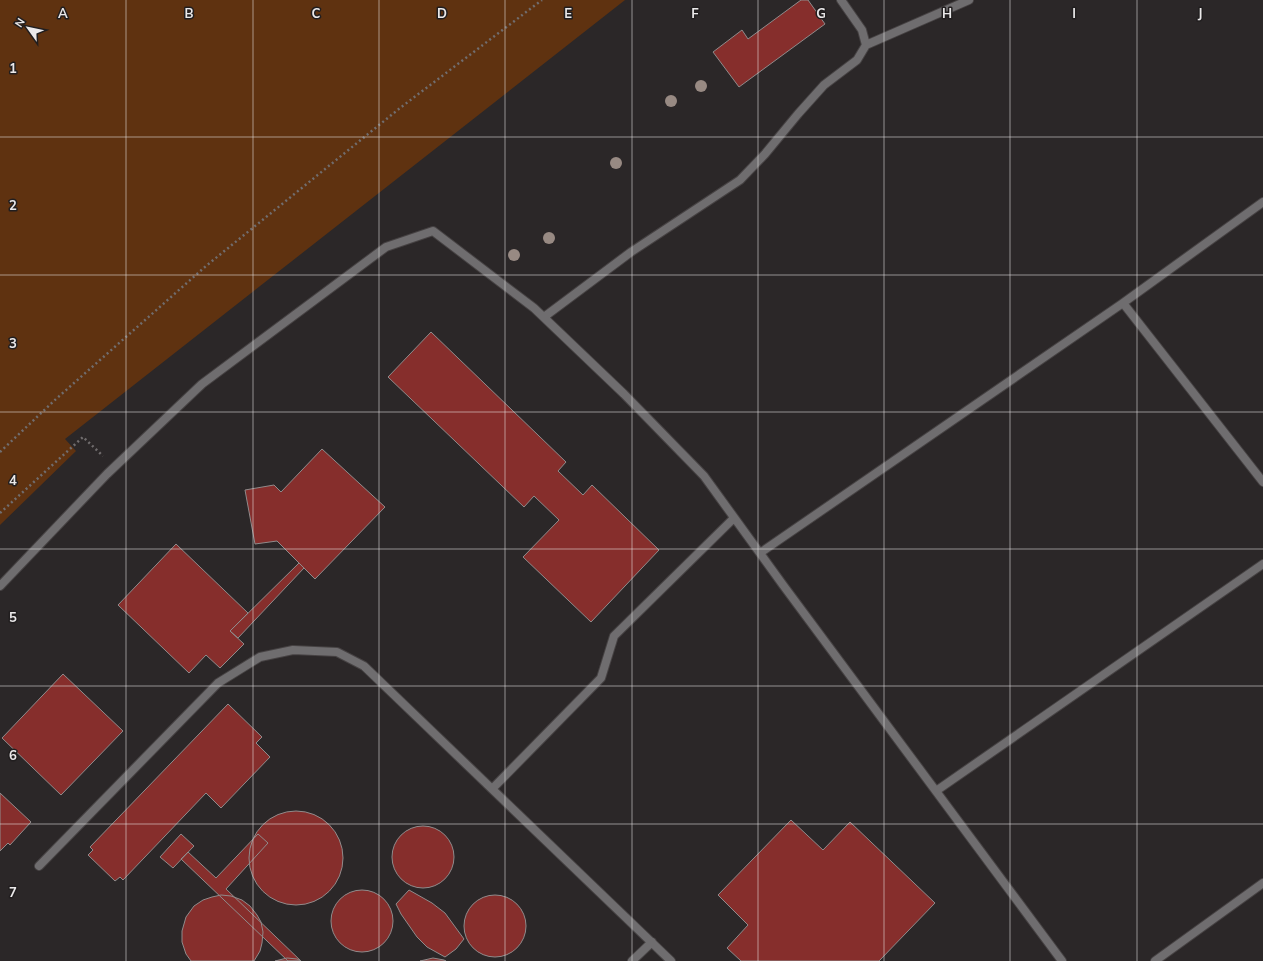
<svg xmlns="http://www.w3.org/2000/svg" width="1263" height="961" font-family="Mulish,sans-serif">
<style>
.green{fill:#5f3210}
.building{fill:#862e2c;stroke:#908b8b}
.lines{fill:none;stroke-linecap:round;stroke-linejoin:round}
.service-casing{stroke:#464243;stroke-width:10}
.path{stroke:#716d6e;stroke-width:2.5;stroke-dasharray:2 3;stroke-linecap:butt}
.service{stroke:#6f6d6f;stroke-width:8}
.tree{fill:#988a83}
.grid{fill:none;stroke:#ebe9ea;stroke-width:1;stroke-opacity:0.55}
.grid-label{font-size:13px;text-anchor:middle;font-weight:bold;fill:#ebe9ea;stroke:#211e1f;stroke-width:3;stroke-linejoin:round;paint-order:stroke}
</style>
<rect width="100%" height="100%" fill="#2b2728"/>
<!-- green -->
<path class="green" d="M0,0H625L65,439L76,451L0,525Z"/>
<!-- building -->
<path class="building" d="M801,0H808L825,24L739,87L713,52L742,30L748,39Z
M431,332L566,462L558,471L583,495L592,485L659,550L591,622L523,557L559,520L534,496L524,507L388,377Z
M322,449L385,507L315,579L277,541L255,544L245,490L274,485L281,492Z
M176,544L248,613L230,631L244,644L220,668L206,655L189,673L118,605Z
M299,563L304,568L238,638L230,631Z
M63,674L123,731L61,795L2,738Z
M228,704L262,737L256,743L270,757L221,808L206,793L123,880L120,877L115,881L88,855L93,850L90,847Z
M0,793L31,822L10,845L8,843L0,851Z
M249 858a47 47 0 1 1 94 0a47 47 0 1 1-94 0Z
M791,820L823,850L850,822L935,903L879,961H741L727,948L748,925L718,895Z
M392 857a31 31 0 1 1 62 0a31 31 0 1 1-62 0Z
M181,834L194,846L173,868L160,857Z
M258,834L268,843L226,889L301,961H288L181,859L188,852L216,878Z
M409,890L432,903L445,913L464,939L456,949L445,957L427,947L417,937L401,914L396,904Z
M331 921a31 31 0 1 1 62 0a31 31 0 1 1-62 0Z
M221,895L231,896L242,900L250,906L257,915L261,922L263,932L262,943L260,951L254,961H191L186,954L182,942V931L186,917L194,906L203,900L212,897Z
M464 926a31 31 0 1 1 62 0a31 31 0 1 1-62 0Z
M287,958L297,959L301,961H275Z
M433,958L444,960L446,961H420Z"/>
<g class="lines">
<defs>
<path id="service" d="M866,45L969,0
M1263,202L1123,303L1263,482
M544,317L631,252L740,180L765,154L798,114L824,85L857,60L866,45L862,30L841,0
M760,553L1123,303
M0,586L107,474L202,384L386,247L433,231L534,308L624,394L704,476L783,585L1062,961
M492,789L601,678L614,636L734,518
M936,791L1263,564
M39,866L218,683L260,657L293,650L337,652L364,666L671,961
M632,961L652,942
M1155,961L1263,883"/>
</defs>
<!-- service casing -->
<use href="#service" class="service-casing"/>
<!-- path -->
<path class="path" d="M0,452L56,399L206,266L400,108L542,0
M0,513L83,437L103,456"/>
<!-- service -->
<use href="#service" class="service"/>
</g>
<!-- trees -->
<g class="tree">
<circle cx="701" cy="86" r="6"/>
<circle cx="671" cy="101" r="6"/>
<circle cx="616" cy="163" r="6"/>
<circle cx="549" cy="238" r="6"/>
<circle cx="514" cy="255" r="6"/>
</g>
<!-- grid -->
<path class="grid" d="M126,0V961M253,0V961M379,0V961M505,0V961M632,0V961M758,0V961M884,0V961M1010,0V961M1137,0V961M0,137H1263M0,275H1263M0,412H1263M0,549H1263M0,686H1263M0,824H1263"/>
<g class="grid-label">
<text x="63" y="18">A</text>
<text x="189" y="18">B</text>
<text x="316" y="18">C</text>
<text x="442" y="18">D</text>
<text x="568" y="18">E</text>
<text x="695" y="18">F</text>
<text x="821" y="18">G</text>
<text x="947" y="18">H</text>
<text x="1074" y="18">I</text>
<text x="1200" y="18">J</text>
<text x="13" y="73">1</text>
<text x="13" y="210">2</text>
<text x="13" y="348">3</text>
<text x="13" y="485">4</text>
<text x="13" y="622">5</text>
<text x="13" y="760">6</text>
<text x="13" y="897">7</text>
</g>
<!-- north arrow -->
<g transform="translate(28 28) rotate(303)" stroke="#211e1f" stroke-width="3" paint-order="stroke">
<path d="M0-3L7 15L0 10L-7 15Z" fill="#ebe9ea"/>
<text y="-6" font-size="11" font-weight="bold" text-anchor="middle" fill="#ebe9ea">N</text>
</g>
</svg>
